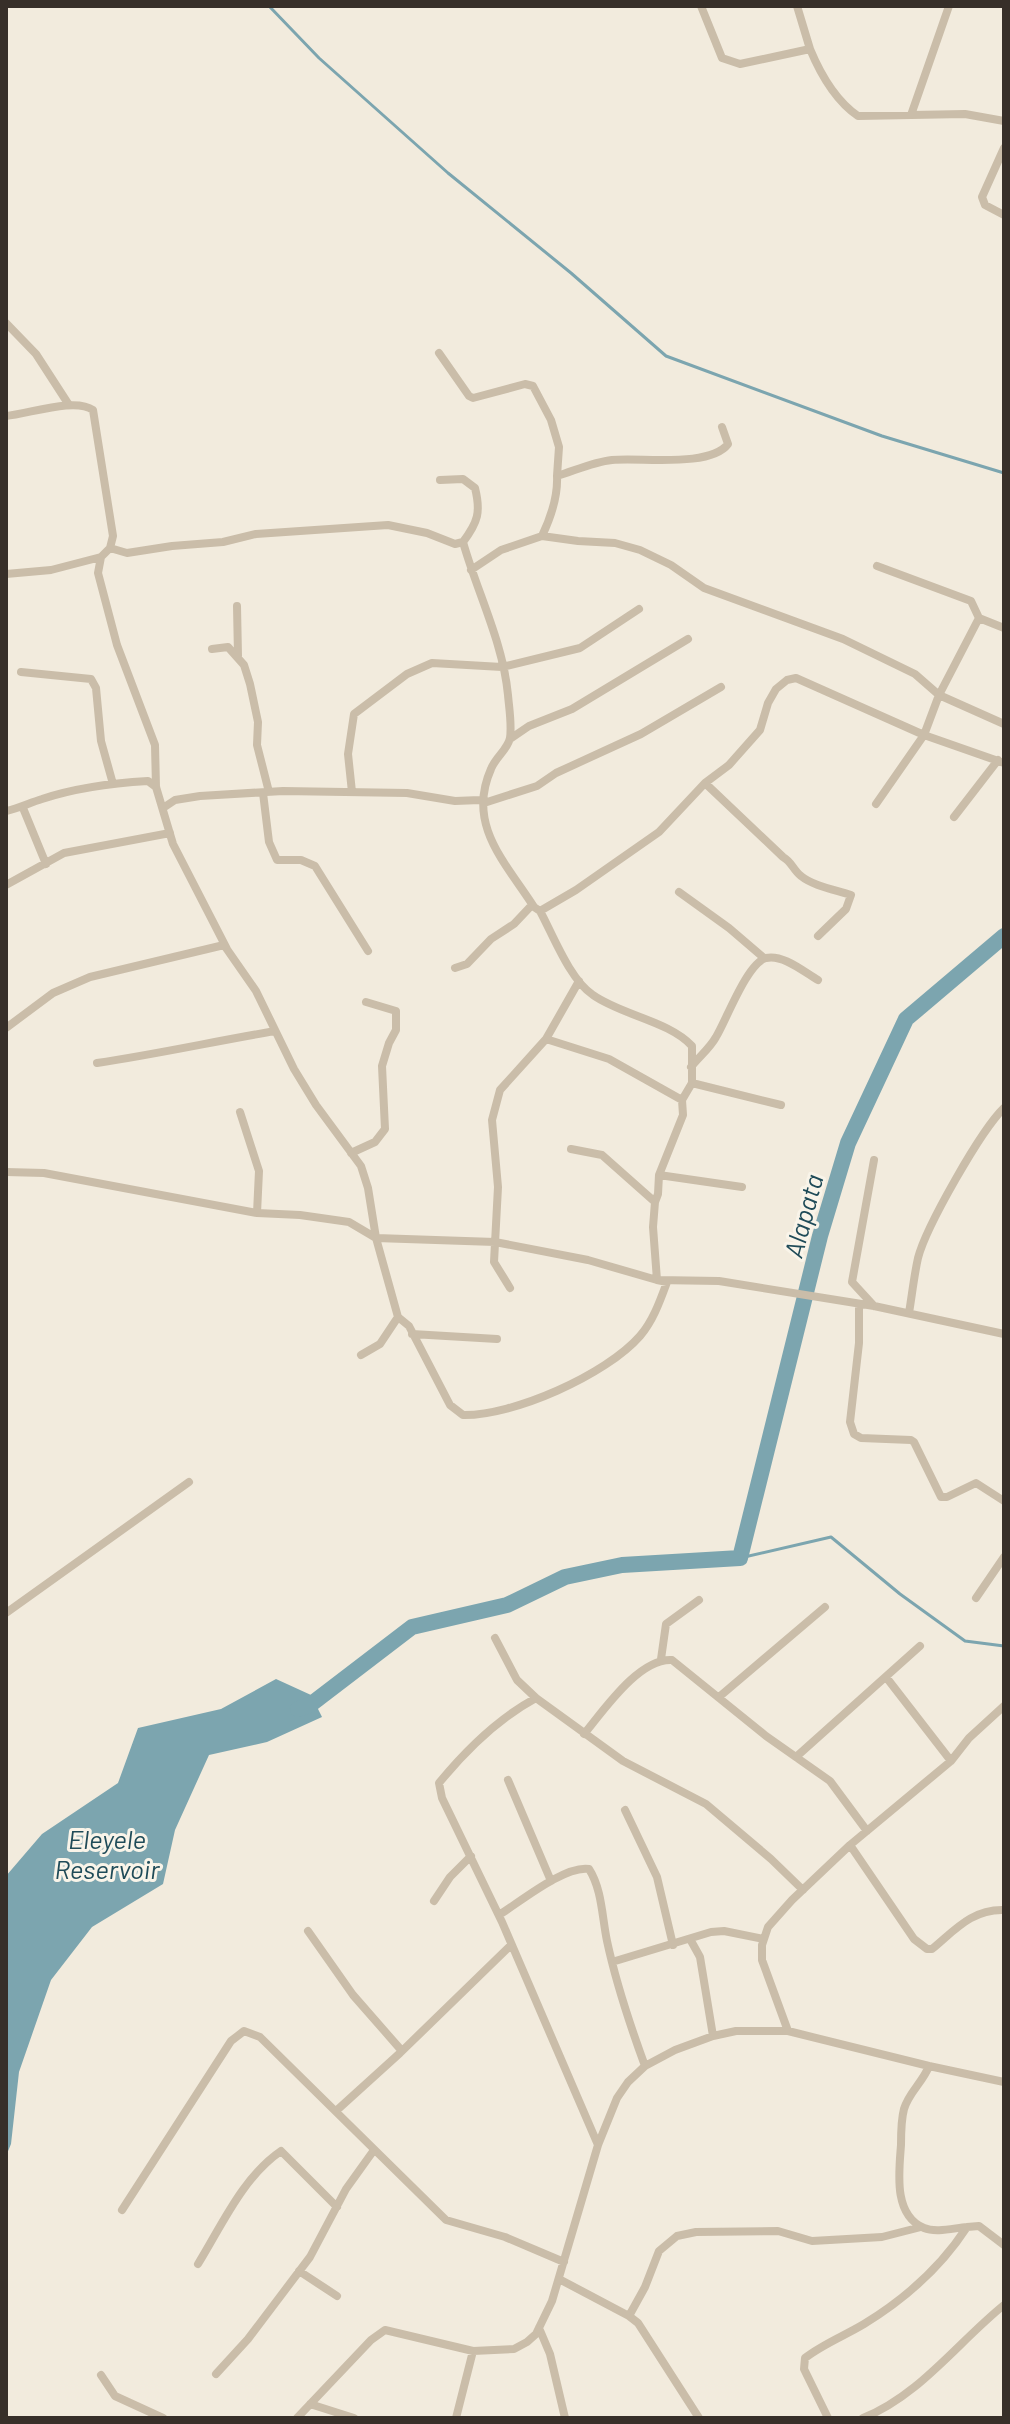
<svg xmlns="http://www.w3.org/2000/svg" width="1010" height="2424" font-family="Barlow,sans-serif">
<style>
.water{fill:#7ca5af}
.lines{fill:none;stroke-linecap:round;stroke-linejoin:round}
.stream{stroke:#7ca5af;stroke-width:3}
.river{stroke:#7ca5af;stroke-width:16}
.street{stroke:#cabda9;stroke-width:8}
.labels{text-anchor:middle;stroke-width:6;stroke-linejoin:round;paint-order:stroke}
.water-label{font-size:26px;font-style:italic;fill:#1f4b58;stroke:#f9f4e9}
</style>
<rect width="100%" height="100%" fill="#f2ebdd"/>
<!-- water -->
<path class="water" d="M276,1679L311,1695L322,1717L267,1742L209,1755L175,1830L163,1884L92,1927L51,1980L19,2072L11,2144L6,2156V1876L42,1834L118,1783L138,1728L221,1709Z"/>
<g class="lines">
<!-- stream -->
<path class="stream" d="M269,6L319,58L448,173L571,273L666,356L882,436L1004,473
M740,1558L831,1537L900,1594L965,1641L1004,1646"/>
<!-- river -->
<path class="river" d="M298,1709L310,1705L412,1627L507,1605L565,1577L622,1565L740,1558L820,1236L848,1143L906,1019L1004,936"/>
<!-- street -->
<path class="street" d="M701,6L722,58L740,64L810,49C820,73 836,101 858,116L965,114L1004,121
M797,6L810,49
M911,115L949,6
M1004,148L982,197L985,205L1004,215
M6,323L36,354L69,405
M439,353L469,396L473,398L525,384L533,386L551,420L559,447L557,476
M6,416C29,414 75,397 93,410L113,536L110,548L101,557L51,570L6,574
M440,480L463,479L475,488C481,512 478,522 463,542
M542,536C551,517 558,497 557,476C574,471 593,462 612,460C640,457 710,468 728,444L722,427
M101,557L98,573L117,645L155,745L156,787L173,844L227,949
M877,566L971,601L979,618L939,695L1004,724
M471,570L501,550L542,536L578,541L615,543L640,550L671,565L704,588L843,639L915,674L939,695L924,735L876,804
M237,606L238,656
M979,618L1004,628
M212,649L228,647L244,665L250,684L258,722L257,745L269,792
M21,672L91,679L96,688L101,741L113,784
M510,739L529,726L572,709L688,639
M705,783L783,857C792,862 793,870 801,876C813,886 836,890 851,895L846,909L818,936
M352,792L348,754L354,714L407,674L432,663L502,667L580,648L639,609
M263,793L269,842L277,860H301L315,866L368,951
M23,808L46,864
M163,808L175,800L200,796L283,791L407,793L455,801L480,800L484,803L537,786L556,773L641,734L721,687
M6,811C19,808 29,803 42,799C75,788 114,783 148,781L156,787
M954,817L998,760
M6,885L64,853L170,833
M679,892L729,928L764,958
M540,911L576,890L659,832L705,783L729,765L760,730L768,703L776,689L787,680L796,678L924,735L1004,763
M455,968L467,964L491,939L514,924L531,906L534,907
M6,1028L53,993L90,977L224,945L256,991L294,1069L316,1105L361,1166L368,1188L376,1238L398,1317L409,1326L450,1405L463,1415C513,1416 606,1375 640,1336C653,1321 660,1301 667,1282L657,1280L653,1227L655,1202L658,1194L659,1175L683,1115L682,1100L692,1083V1046C669,1021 621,1015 593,995C570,980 553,935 540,911L534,907C506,863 466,825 491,769C495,758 508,749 510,738C512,725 509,707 508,695C503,642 477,592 463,542L455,544L427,533L388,525L256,534L223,542L172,546L127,553L110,548
M546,1039L609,1059L682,1100
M97,1063C157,1054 216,1041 275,1031
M691,1067C699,1057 710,1048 716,1037C726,1021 747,963 766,958C783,954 804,972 818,980
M692,1083L781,1105
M240,1112L259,1171L257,1213
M571,1149L602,1155L655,1202
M351,1153L375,1142L385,1129L382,1066L389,1043L396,1030V1011L366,1002
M874,1160L852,1282L874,1306
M6,1172L44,1173L257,1213L300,1215L349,1222L376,1238L495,1242L588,1260L657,1280L719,1281L874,1306L1004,1334
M659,1175L742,1187
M510,1288L494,1262L498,1187L492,1120L500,1090L546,1039L579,981
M859,1304V1343L850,1422L854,1434L861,1438L911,1440L914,1442L941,1497H947L976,1483L1004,1501
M909,1313C912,1295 914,1276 918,1258C926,1227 981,1130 1004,1108
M412,1334L497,1339
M361,1355L380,1344L398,1317
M976,1598L1004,1557
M6,1613L189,1482
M495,1638L517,1680L536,1698
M661,1659L666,1624L699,1600
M886,1677L951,1761
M719,1697L825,1607
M584,1734C604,1710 639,1658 672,1660L766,1736L830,1781L867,1831
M796,1757L920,1646
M508,1780L551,1881
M625,1810L657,1877L673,1945
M850,1845L914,1939L927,1949H932C955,1930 972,1909 1004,1910
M434,1901L450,1877L471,1856
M499,1915C520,1902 565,1865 589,1869C602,1889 602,1917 607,1941C616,1983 630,2025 645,2066
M308,1931L353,1995L402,2051
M690,1939L700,1957L713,2036
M612,1962L711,1932L724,1931L764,1939
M788,2031L762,1960V1945L768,1927L792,1900L850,1845L951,1761L969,1738L1004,1706
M929,2066C923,2082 909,2092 904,2109C901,2120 901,2133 901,2145C899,2172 893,2215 924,2228C936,2233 954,2228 967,2227
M336,2111L400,2053L511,1945
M598,2145L502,1922L442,1798L439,1783C466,1750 499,1718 536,1698L623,1761L706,1804L771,1859L803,1890
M122,2210L231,2041L244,2031L260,2037L446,2220L505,2237L564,2262
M198,2264C222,2225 243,2177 281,2151L337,2207
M299,2271L337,2296
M559,2279L629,2316L638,2323L699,2418
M629,2316L645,2287L659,2251L677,2236L696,2232L778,2231L812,2241L882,2237L921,2227
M539,2328L550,2354L565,2418
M216,2374L248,2339L310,2257L346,2189L374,2150
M101,2375L115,2396L163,2418
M310,2404L354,2418
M297,2418L371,2340L385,2330L473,2351L514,2349L527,2342L536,2334L552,2301L598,2145L617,2098L628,2082L645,2066L675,2050L713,2036L736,2031H788L929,2066L1004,2082
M456,2418L473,2351
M828,2418L804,2369L805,2358C823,2344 844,2336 864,2324C905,2299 941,2267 967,2227L979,2226L1004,2245
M863,2418C919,2396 958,2342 1004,2305"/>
</g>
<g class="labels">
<!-- water labels -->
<g class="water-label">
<text transform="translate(804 1216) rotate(-75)" y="9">Alapata</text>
<text x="107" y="1849">Eleyele<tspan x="107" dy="30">Reservoir</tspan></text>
</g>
</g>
<!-- border -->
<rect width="1010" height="2424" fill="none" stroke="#372f29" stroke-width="16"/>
</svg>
